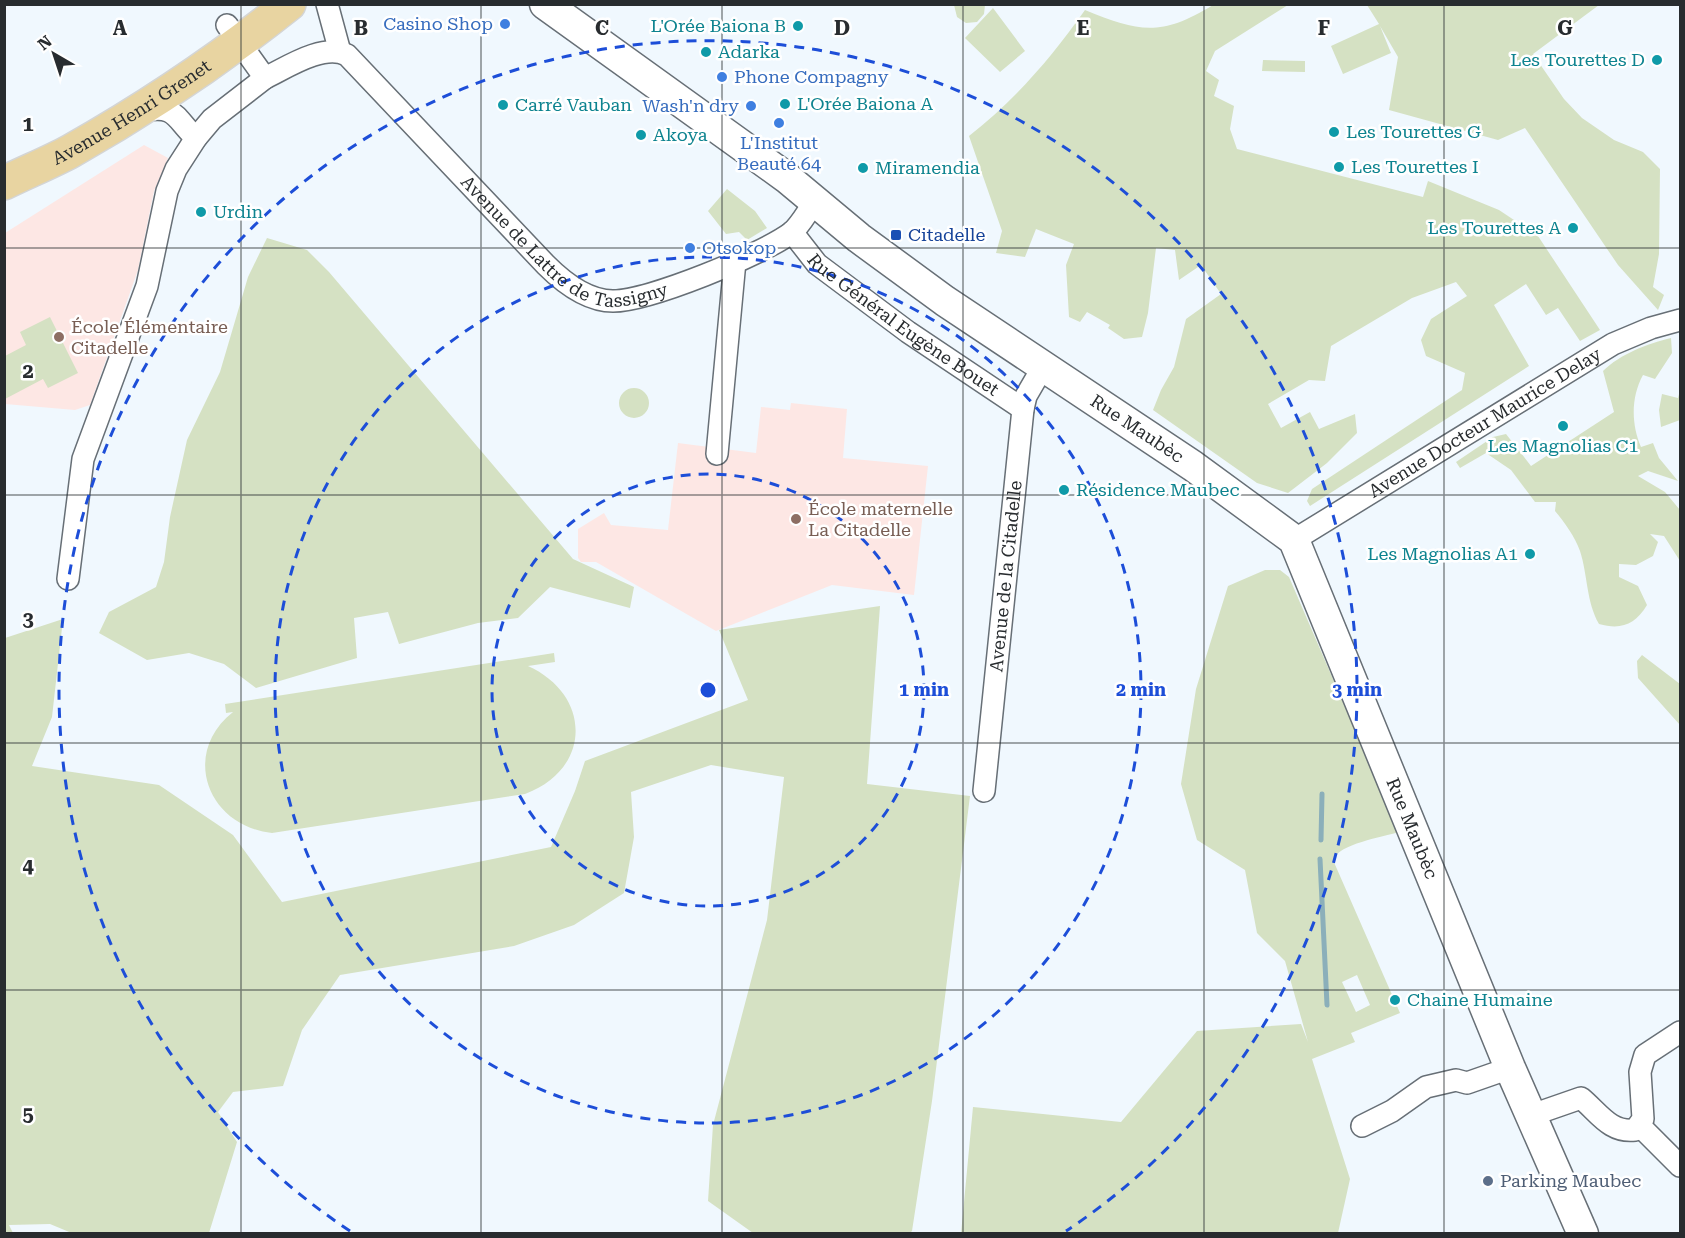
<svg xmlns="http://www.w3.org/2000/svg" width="1685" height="1238" font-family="'Roboto Serif',serif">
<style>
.education{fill:#fde7e4}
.green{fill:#d5e1c3;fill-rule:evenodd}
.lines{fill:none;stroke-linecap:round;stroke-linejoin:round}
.stream{stroke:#8bafba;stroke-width:5}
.minor-casing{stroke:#676f76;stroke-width:24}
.secondary-casing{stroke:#676f76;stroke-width:33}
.primary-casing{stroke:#d4d5d5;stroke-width:36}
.minor{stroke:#fff;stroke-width:21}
.secondary{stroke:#fff;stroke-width:30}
.primary{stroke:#e8d4a1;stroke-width:33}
.grid{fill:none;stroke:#282c2f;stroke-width:1.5;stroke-opacity:0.55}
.ring{fill:none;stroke:#1d4ed8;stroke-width:3;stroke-dasharray:10 8}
.shop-dot{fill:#3f7fe0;stroke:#fff;stroke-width:2}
.culture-dot{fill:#0f9aa8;stroke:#fff;stroke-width:2}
.transit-dot{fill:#1a4fb4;stroke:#fff;stroke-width:2}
.education-dot{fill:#8d6e63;stroke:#fff;stroke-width:2}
.service-dot{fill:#5c6f8a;stroke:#fff;stroke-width:2}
.labels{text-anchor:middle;stroke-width:5;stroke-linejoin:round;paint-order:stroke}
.shop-label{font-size:18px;fill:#366cbe;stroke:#fff;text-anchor:end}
.culture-label{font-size:18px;fill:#0d838f;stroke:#fff;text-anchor:start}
.street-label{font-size:18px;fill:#282c2f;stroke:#fff}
.transit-label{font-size:18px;fill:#164399;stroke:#fff;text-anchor:start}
.education-label{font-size:18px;fill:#785e54;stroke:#fff;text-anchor:start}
.service-label{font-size:18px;fill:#4e5e75;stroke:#fff;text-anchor:start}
.grid-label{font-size:20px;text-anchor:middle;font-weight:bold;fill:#282c2f;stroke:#fff;stroke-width:5;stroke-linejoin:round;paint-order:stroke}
.centre{fill:#1d4ed8;stroke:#fff;stroke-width:3}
.ring-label{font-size:18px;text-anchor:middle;font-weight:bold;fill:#1d4ed8;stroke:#fff;stroke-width:5;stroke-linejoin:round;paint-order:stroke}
</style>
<rect width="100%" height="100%" fill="#f0f8fe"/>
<!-- education -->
<path class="education" d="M144,145L168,158L154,191L138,270L90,405L75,410L5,404V233Z
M791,403L847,409L843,458L928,466L914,595L832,585L716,631L596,562H581L578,558V529L604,513L611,525L668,530L678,443L756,453L761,407L790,410Z"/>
<!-- green -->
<path class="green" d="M954,5H985L984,14L977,22L966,23L957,17Z
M1213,5H1288L1215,51L1206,71L1219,80L1214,96L1234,106L1230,129L1237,149L1423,197L1428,181L1499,210L1538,236L1600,330L1580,341L1558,308L1546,315L1526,284L1494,305L1529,366L1310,506L1307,501L1312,489L1462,390L1465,373L1426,356L1421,340L1431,319L1467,296L1456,282L1412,298L1331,346L1325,381L1309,380L1268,404L1281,428L1310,412L1319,429L1355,414L1357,433L1327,463L1288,493L1257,483L1153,410L1161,390L1174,367L1186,319L1221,294L1201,265L1179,280L1175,250L1156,248L1148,313L1142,337L1124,339L1108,328L1110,325L1087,312L1080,322L1069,317L1066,265L1074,244L1036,229L1025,257L996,253L1002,231L969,136C1015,100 1052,57 1085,10C1139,32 1161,37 1213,5Z
M1367,5H1599L1533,54L1564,99L1582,118L1614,140L1643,152L1660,169L1659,254L1653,287L1664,295L1658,310L1618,265L1525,128L1498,140L1389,110L1398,57L1380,26L1391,53L1343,74L1331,46L1379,24Z
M993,8L1025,51L1000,72L965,38Z
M1263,60L1305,61V72L1262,71Z
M727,189L755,211L767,228L747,240L739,232L726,234L708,211Z
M267,238L307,250L329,272L573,559L634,587L630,608L550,587L518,618L478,623L399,644L388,612L354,618L357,658L256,688L224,664L189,653L147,660L99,633L109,612L156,587L164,562L170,517L187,440L220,372L248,277Z
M50,317L78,373L48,388L43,379L5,399V356L26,345L20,332Z
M1671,338L1672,353L1655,379L1643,375C1631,397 1631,424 1641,447L1653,443L1659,458L1678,481L1648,471L1638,476L1665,492L1680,510V561L1664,536L1650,534L1658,542L1653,556L1636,565L1619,564V577L1638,586L1647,605C1635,625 1621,630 1599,624C1586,601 1588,576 1580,551C1575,537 1565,523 1555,511L1556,502H1535L1511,470L1486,453L1460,468L1456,462L1493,437L1506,434L1531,466L1614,412L1603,371C1620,354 1649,343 1671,338Z
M619 403a15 15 0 1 1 30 0a15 15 0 1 1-30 0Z
M1680,390V420L1661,427L1659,410L1662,394L1678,398Z
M1265,570H1280L1289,577L1399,832C1383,837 1338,844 1333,860L1400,1013L1351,1033L1355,1042L1312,1059L1350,1179L1338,1233L961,1234L973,1107L1121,1122L1197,1031L1301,1024L1308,1042L1285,961L1257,933L1245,870L1197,840L1181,784L1196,689L1228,586ZM1357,975L1370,1005L1356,1012L1342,982Z
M880,606L867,784L970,796L932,1101L912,1231L910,1233H753L708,1201L713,1125L767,920L784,777L711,765L631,792L634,837L624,893L574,925L514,946L340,975L302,1030L283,1086L233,1092L218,1112L237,1142L209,1233L74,1234L50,1224L9,1225L13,1233H5V638L63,619L52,717L32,766L159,785L233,835L282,902L551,847L575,791L585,761L748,700L719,630Z
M554,653L555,662L528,666C592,695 592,769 525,794L272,833C208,826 180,754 233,712L226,713L225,704Z
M1642,655L1680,684V725L1638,678L1637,661Z"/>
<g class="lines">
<!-- stream -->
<path class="stream" d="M1321,840L1322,794
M1320,859L1327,1005"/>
<defs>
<g id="minor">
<path d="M327,4L340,52"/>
<path id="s1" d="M227,25L265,78C286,68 323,43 347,55L546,265C563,282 587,301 613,301C649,301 761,255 791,233C801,225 808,210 816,200"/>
<path d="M143,111C177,104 175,119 196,138"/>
<path id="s2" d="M792,232L817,264L908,332L1023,409"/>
<path d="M717,454L735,261"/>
<path id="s3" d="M1294,540L1613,344L1651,328L1680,320"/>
<path d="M68,579L83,459L147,286L167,191L176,169L196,138L212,119L265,78"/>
<path id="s4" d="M984,791L1023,409L1026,396L1044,365"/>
<path d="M1532,1115L1581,1098C1599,1113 1610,1133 1635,1130L1643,1119L1640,1072L1645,1055L1680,1032"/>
<path d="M1362,1126L1392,1111L1426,1087L1456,1080L1467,1083L1510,1068"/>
<path d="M1640,1126L1680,1166"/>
</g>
<g id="secondary">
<path id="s5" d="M545,4L787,178L859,238L945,301L1193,466L1294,540L1510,1068L1583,1234"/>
</g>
<g id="primary">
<path id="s6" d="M4,183C26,172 49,163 71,151C147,108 220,59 289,4"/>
</g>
</defs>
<!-- minor casing -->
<use href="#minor" class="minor-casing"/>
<!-- secondary casing -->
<use href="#secondary" class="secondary-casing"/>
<!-- primary casing -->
<use href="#primary" class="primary-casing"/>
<!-- minor -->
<use href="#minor" class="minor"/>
<!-- secondary -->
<use href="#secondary" class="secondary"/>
<!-- primary -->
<use href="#primary" class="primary"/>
</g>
<!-- grid -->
<path class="grid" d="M241,4V1234M481,4V1234M722,4V1234M963,4V1234M1204,4V1234M1444,4V1234M4,248H1680M4,495H1680M4,743H1680M4,990H1680"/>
<!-- distance rings -->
<g class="ring">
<circle cx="708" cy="690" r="216"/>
<circle cx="708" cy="690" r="433"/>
<path d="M350 1231A649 649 0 1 1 1066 1231"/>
</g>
<!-- markers -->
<g class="shop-dot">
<circle cx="505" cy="24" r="6"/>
<circle cx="722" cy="77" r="6"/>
<circle cx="751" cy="106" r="6"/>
<circle cx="779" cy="123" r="6"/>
<circle cx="690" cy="248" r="6"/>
</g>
<g class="culture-dot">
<circle cx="798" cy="26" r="6"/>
<circle cx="706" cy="52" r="6"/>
<circle cx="1657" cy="60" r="6"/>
<circle cx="785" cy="104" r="6"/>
<circle cx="503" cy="105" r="6"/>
<circle cx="1334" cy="132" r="6"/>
<circle cx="641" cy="135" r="6"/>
<circle cx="1339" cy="167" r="6"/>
<circle cx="863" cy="168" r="6"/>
<circle cx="201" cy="212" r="6"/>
<circle cx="1573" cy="228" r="6"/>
<circle cx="1563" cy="426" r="6"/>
<circle cx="1064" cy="490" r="6"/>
<circle cx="1530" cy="554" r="6"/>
<circle cx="1395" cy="1000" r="6"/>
</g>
<rect class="transit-dot" x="890" y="229" width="12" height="12" rx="3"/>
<g class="education-dot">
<circle cx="59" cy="337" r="6"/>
<circle cx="796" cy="519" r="6"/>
</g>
<circle class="service-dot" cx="1488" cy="1181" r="6"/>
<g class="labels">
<!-- shop labels -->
<g class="shop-label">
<text x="493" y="30">Casino Shop</text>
<text x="734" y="83" text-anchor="start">Phone Compagny</text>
<text x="739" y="112">Wash'n dry</text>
<text x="779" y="149" text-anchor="middle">L'Institut<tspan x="779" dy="21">Beauté 64</tspan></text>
<text x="702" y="254" text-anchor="start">Otsokop</text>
</g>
<!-- culture labels -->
<g class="culture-label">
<text x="786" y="32" text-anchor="end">L'Orée Baiona B</text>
<text x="718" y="58">Adarka</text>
<text x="1645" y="66" text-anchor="end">Les Tourettes D</text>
<text x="797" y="110">L'Orée Baiona A</text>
<text x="515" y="111">Carré Vauban</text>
<text x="1346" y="138">Les Tourettes G</text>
<text x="653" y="141">Akoya</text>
<text x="1351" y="173">Les Tourettes I</text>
<text x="875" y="174">Miramendia</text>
<text x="213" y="218">Urdin</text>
<text x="1561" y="234" text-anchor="end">Les Tourettes A</text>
<text x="1563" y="452" text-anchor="middle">Les Magnolias C1</text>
<text x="1076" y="496">Résidence Maubec</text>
<text x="1518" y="560" text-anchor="end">Les Magnolias A1</text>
<text x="1407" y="1006">Chaine Humaine</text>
</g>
<!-- street labels -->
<g class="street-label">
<text dy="6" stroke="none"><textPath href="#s6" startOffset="146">Avenue Henri Grenet</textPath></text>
<text dy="6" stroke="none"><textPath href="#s1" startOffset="450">Avenue de Lattre de Tassigny</textPath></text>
<text dy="6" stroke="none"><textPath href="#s2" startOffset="146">Rue Général Eugène Bouet</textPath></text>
<text dy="6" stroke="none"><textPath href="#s3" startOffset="224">Avenue Docteur Maurice Delay</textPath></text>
<text dy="6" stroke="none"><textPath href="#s5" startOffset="729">Rue Maubèc</textPath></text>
<text dy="6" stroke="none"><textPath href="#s4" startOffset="216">Avenue de la Citadelle</textPath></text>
<text dy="6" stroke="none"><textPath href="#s5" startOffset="1233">Rue Maubèc</textPath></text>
</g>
<!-- transit labels -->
<g class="transit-label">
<text x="908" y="241">Citadelle</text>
</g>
<!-- education labels -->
<g class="education-label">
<text x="71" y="333">École Élémentaire<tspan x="71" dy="21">Citadelle</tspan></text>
<text x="808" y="515">École maternelle<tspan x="808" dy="21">La Citadelle</tspan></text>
</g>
<!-- service labels -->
<g class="service-label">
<text x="1500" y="1187">Parking Maubec</text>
</g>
</g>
<g class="grid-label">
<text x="120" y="35">A</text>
<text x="361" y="35">B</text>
<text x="602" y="35">C</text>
<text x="842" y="35">D</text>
<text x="1083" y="35">E</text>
<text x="1324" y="35">F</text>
<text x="1565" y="35">G</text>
<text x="28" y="131">1</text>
<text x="28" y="378">2</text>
<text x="28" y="626">3</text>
<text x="28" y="873">4</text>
<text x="28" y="1121">5</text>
</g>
<circle cx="708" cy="690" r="9" class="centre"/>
<g class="ring-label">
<text x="924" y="696">1 min</text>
<text x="1141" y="696">2 min</text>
<text x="1357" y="696">3 min</text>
</g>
<!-- border -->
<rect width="1685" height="1238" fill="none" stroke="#282c2f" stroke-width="12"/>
<!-- north arrow -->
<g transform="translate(54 54) rotate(321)" stroke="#ffffff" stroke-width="4.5" paint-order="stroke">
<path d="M0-4.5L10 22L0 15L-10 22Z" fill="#282c2f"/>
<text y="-9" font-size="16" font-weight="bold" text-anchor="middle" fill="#282c2f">N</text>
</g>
</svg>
